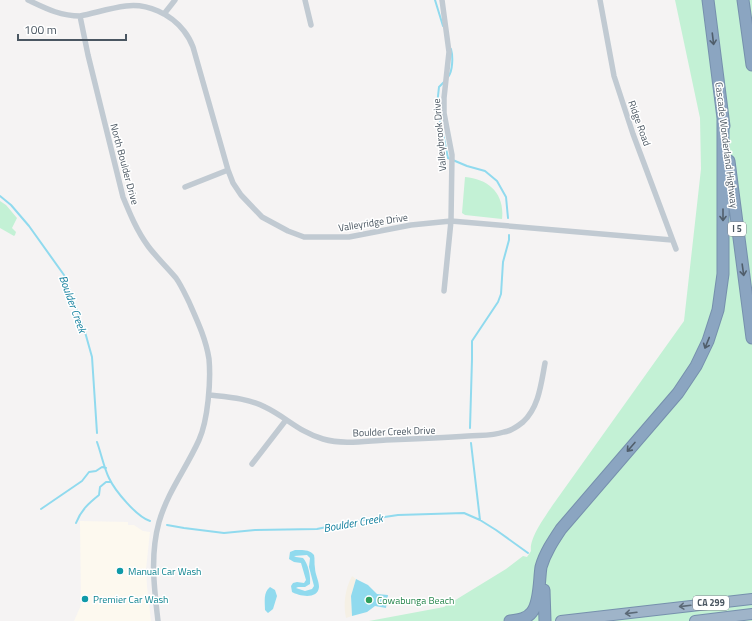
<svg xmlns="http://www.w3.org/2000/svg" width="752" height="621" font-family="'Titillium Web',sans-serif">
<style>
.commercial{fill:#fdf9ef}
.green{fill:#c3f1d5}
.sand{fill:#f5f0e5}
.water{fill:#90daee;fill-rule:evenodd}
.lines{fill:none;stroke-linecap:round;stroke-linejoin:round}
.stream{stroke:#90daee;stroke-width:2}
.trunk-casing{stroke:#7690ad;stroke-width:12}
.motorway-casing{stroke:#7690ad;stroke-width:13}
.minor{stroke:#c1cad2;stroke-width:5.5}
.trunk{stroke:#9fb4c9;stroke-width:10}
.motorway{stroke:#8ba5c1;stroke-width:11}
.oneway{stroke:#505e6b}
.oneway2{stroke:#5b6976}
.culture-dot{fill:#0f9aa8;stroke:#fff;stroke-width:1.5}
.leisure-dot{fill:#2e9e5b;stroke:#fff;stroke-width:1.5}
.labels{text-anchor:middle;stroke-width:3;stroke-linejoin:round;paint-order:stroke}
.shield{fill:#fff;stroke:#808990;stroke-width:1}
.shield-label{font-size:9px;font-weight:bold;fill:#4a5661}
.street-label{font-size:10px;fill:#4a5661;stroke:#fff}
.culture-label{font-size:10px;fill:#0d838f;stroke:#fff;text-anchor:start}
.leisure-label{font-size:10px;fill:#27864d;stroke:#fff;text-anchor:start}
.water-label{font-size:11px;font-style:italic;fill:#0c7c9b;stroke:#fff}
</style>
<rect width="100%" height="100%" fill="#f5f3f3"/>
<!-- commercial -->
<path class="commercial" d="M80,521L128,522V525H134L143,531L150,532L146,569L147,586L151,621H74L81,605Z"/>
<!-- green -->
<path class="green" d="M675,0H752V621H369L444,607L506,569L523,556L527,557L531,551C529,538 545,517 552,506L684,321L701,169L700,118Z
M465,177C489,179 505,194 502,219L465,215L462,213Z
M0,201L6,205L17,218L12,228L16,232L15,235L14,236L0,228Z"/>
<!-- sand -->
<path class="sand" d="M352,576L356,579L351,596L352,616L346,618C343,604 345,589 352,576Z"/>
<!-- water -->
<path class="water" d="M295,550C302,550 309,549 314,555C315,559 314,563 315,568C315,574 319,581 319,587C318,600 299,596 292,592L291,586L293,583L297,582L304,583L306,580L301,563L294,562L289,559L290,552ZM307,555L310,558L309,567L314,586L312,589L305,591L296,588L298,587H305L310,584C311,577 308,563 303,558L296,557L294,556Z
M356,579L368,585L377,594L388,595L386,608L375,606L367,612L352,616L351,596Z
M270,587L275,590L277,596L273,609L268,613L265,610C265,601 263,593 270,587Z"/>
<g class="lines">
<!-- stream -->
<path class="stream" d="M435,0L443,26
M448,77C453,71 453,56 451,49
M444,82L439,87L437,105L448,158L467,166L485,171L497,181L506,197L508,218
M0,196L11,205L29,226L64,275L85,332L92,357L97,433
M470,428L472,359V341L498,302L501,294L503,262L509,240V235
M97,442C101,453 104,468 109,478C115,491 137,517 150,521
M471,443L480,520
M41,509L82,481L89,472L96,471L102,467L106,468
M76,523C81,510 89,503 99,495L100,487L106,482H111
M167,525L184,528L224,533L255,530L317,529L351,522L398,515L464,513L480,520L496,530L528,553"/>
<defs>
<path id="trunk" d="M561,621L752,599
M695,621L752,614"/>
<path id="motorway" d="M708,0L724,126
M743,0L752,65
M729,161L752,338
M544,590L545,621
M510,621C518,620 527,619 532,612C540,602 539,580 541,567C545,553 553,541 561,529L678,393L696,366L708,341L718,310L723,274V120"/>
</defs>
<!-- trunk casing -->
<use href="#trunk" class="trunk-casing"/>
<!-- motorway casing -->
<use href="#motorway" class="motorway-casing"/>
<!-- minor -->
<path class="minor" d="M28,0C45,8 60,16 80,16C95,13 110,8 126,6C147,3 171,14 184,31C188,36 191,42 193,47L228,170L233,183L241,195L262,217L288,231L304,237H349L411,225L451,221L672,240
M305,0L311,25
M442,0L449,52L444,98V113L452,155L451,221L444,291
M600,0L614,76L633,134L676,249
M164,14L175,0
M80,16L88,55L123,197C130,214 137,231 148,246C156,257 167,267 176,278C181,285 185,294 189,302C197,320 206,339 209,359C211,381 208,420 199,440C186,469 168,491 159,522C150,555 154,587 158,621
M185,187L228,170
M209,395C227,397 248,398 265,407C286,417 299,432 323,439C344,445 365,441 386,440C414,439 441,438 468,436C481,435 492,436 504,432C511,431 518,426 523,422C539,407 541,384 545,363
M252,464L286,420"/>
<!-- trunk -->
<use href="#trunk" class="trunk"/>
<!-- motorway -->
<use href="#motorway" class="motorway"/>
</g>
<!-- one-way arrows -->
<defs><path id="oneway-shaft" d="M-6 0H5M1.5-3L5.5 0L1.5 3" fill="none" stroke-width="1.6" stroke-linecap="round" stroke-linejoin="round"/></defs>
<g class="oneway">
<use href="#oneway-shaft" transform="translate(713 39) rotate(83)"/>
<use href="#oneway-shaft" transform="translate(723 215) rotate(90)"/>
<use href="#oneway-shaft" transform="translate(743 270) rotate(82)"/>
<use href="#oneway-shaft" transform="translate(707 343) rotate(112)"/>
<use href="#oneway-shaft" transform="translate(631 447) rotate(131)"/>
</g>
<g class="oneway2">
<use href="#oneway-shaft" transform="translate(685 606) rotate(173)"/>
<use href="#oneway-shaft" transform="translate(631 613) rotate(173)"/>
</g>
<!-- markers -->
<g class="culture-dot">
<circle cx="120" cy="571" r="4"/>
<circle cx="85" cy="599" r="4"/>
</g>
<circle class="leisure-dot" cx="369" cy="600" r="4"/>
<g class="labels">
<!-- shield labels -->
<g class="shield">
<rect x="728" y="222" width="18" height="14" rx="3"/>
<rect x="693" y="596" width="36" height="14" rx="3"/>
</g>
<g class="shield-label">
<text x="737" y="232">I 5</text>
<text x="711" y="606">CA 299</text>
</g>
<!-- street labels -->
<g class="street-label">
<text transform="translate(640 123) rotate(70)" y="4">Ridge Road</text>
<text transform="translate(439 135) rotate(-95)" y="4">Valleybrook Drive</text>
<text transform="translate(727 145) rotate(83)" y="4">Cascade Wonderland Highway</text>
<text transform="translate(125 164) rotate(75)" y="4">North Boulder Drive</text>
<text transform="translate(373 222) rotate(-9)" y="4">Valleyridge Drive</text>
<text transform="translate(394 431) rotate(-2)" y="4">Boulder Creek Drive</text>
</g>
<!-- culture labels -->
<g class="culture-label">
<text x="128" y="575">Manual Car Wash</text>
<text x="93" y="603">Premier Car Wash</text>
</g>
<!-- leisure labels -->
<g class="leisure-label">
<text x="377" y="604">Cowabunga Beach</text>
</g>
<!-- water labels -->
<g class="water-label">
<text transform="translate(73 304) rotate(70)" y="4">Boulder Creek</text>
<text transform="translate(353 523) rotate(-10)" y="4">Boulder Creek</text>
</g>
</g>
<!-- scale -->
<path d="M18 34v6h108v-6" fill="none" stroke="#4a5661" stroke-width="2"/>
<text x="24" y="34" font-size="12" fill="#4a5661" stroke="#ffffff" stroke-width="3" paint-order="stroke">100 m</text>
</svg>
